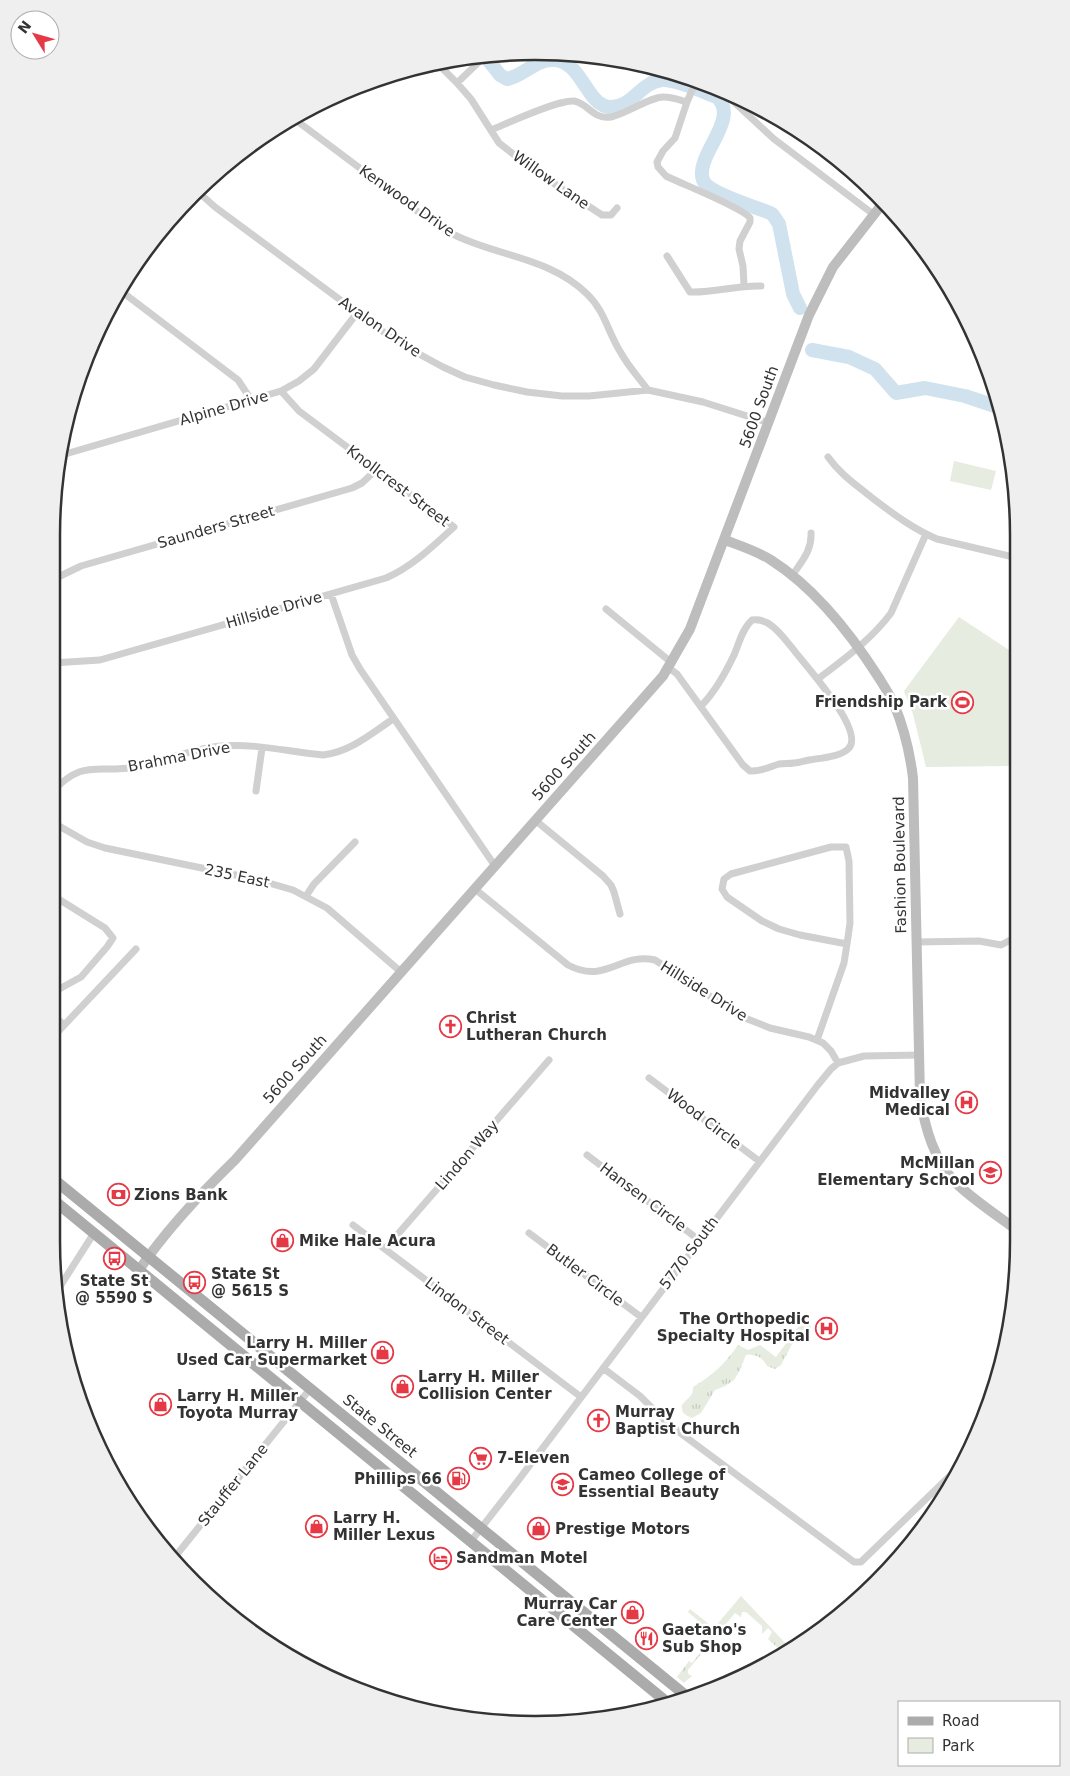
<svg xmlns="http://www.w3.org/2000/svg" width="1070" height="1776" font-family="'DejaVu Sans',sans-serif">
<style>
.grass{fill:url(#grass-tufts)}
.park{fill:#e6ecdf}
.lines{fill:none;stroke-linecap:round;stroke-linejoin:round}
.river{stroke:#cfe2ee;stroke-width:14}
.street{stroke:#d0d0d0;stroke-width:7}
.secondary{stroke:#bdbdbd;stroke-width:10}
.primary{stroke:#ababab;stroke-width:11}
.labels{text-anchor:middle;stroke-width:5;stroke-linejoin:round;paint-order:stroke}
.street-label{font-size:15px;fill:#333;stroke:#fff}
.poi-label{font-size:15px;font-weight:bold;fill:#333;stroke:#fff;text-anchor:start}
.rim{fill:none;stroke:#333;stroke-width:2.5}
</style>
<defs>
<pattern id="grass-tufts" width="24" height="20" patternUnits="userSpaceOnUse" patternTransform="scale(1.25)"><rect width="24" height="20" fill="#e6ecdf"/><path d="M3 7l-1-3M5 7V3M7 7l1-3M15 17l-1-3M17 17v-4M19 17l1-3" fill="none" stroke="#c6cbc0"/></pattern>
</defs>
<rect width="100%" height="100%" fill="#fff"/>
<!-- grass -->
<path class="grass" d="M811,1322V1327L807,1334L792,1344L781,1365L775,1369L767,1366C762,1357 756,1354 746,1355L740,1370L734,1380L725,1386L715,1390L701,1413L692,1418C685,1415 681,1413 682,1405C687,1398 694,1396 693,1387C712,1376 726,1363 738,1345L748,1350L760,1345L776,1357L801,1323Z
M741,1596L787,1645L779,1649L768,1639L772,1632L768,1628L762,1634V1626L746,1612H742L741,1617L735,1613L688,1670V1674L692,1676L684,1683L677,1677L689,1661L692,1663L705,1646L702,1643L711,1632L688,1612L690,1609L714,1628Z"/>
<!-- park -->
<path class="park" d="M954,461L996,471L991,490L950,481Z
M959,617L1018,656V760L1007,766L926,767L913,714L904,691Z"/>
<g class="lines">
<!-- river -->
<path class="river" d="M485,56L500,75L507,79C523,76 535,60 552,60C582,59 585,104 609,107C632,109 640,82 662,80C678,79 702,92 717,97C741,119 694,156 703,180C707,191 743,203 754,207C759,209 767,211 772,214C774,216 777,221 779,224L793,294L800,308
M812,350L849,357L875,369L896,393L925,388L965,396L1001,408"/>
<!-- street -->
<path class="street" d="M626,60C636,67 647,68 659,70
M436,62L457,83L471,99L499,143L535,171L602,215H611L617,208
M457,83L485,56
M708,85L722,91L774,139L873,214
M687,102L696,81
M293,118L429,220C441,228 453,235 466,240C507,257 554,261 587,294C605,311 608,333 621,353C628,366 639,378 648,390
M491,130C508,123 557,100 574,101C588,103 593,120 611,117C626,114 652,96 664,97C672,97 680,100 687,102L675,138L663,151L657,162L658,167L666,176C682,184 743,208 750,218V222L740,241L739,249L743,266L744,285
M196,190L215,207L397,342L443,367L465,377L494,385L527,392L562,396H589L648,390L703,402L769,423
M882,204L901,219
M667,256L690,292C714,293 737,285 761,286
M121,291L238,380L252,401
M62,455L281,391L299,381L314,369L357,313
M828,457C840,474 855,484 871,497C892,513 913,529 937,539L1018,558
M792,576C801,562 812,551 811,533
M52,580L81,566L352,488L362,483L377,469
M331,594L352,655L360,669L495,866
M606,609L672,663
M52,663L100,660L386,578C413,566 433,546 454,527L299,411L281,391
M669,668L677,674L743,765L750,771C761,772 769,767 779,764C784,763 789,764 794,763C799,763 804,761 809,760C820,758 841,757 849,748C865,730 805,665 793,649C783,637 770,617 752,620C742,629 739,644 734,655C725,674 715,692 701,706
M818,679C844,659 871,640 891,613L926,534
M256,791L262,748
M52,792C84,758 96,774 136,767C164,762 192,748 221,746C254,743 290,752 323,755C350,752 371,734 393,719
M535,820L603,876L611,885L614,892L620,914
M52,822L87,842L105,848L255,879L293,890L327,908L401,972
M475,889L568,965C606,985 620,952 655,960L740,1016L770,1028L809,1037L823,1043L831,1051L838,1063L864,1056L920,1055
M306,896L314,884L355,842
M917,942L979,941L1001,945L1018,936
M52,993L81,977L107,947L113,938L105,928L52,895
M52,1014L64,1025
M52,1038L136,949
M817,1040L844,963L847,944L850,923L849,861L846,847H831L731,874L724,879L722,889L727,897L762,921L779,929L800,935L847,944
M649,1078L759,1161
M587,1155L699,1240
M353,1225L581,1397
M529,1233L641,1317
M385,1249L549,1060
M59,1288L94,1233
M603,1368L640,1396L661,1417L683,1435L854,1562H861L864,1559L958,1468
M471,1541L517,1482L817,1086L831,1069L838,1063
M174,1558L310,1389"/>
<!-- secondary -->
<path class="secondary" d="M725,540C741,546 757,551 771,560C815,588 851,634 879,678C884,686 890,695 894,704C904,728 910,753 913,778L920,1097C925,1128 934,1161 957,1184C975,1201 998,1216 1018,1231
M139,1270C166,1230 200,1194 235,1160L663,676L690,629L809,315L833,267L883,203"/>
<!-- primary -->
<path class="primary" d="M51,1177L690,1699
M51,1198L668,1703"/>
</g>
<!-- icons -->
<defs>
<symbol id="stadium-ring" viewBox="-11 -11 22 22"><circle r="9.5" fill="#fff" stroke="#e63946" stroke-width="1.5"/><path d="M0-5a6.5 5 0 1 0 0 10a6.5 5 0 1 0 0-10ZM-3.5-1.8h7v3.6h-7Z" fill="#e63946"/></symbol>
<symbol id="church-ring" viewBox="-11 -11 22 22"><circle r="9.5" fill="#fff" stroke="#e63946" stroke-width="1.5"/><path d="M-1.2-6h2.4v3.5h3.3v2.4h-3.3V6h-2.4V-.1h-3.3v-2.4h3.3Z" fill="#e63946"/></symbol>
<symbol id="hospital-ring" viewBox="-11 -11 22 22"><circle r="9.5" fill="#fff" stroke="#e63946" stroke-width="1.5"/><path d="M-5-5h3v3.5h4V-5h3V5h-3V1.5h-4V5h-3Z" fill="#e63946"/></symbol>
<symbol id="school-ring" viewBox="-11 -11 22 22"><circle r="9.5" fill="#fff" stroke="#e63946" stroke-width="1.5"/><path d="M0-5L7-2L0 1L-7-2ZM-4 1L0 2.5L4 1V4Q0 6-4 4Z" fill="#e63946"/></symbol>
<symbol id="bank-ring" viewBox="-11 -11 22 22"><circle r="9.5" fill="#fff" stroke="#e63946" stroke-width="1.5"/><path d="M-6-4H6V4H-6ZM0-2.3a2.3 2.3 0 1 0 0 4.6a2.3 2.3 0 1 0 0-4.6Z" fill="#e63946"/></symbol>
<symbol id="shop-ring" viewBox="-11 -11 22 22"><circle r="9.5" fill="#fff" stroke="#e63946" stroke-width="1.5"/><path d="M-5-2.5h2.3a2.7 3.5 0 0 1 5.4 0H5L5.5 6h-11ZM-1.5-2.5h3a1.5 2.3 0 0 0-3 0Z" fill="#e63946"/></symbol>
<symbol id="bus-ring" viewBox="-11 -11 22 22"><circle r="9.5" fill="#fff" stroke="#e63946" stroke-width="1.5"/><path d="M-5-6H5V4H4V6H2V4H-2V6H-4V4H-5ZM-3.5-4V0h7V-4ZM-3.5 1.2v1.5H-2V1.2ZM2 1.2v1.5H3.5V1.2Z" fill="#e63946"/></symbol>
<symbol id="supermarket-ring" viewBox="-11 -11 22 22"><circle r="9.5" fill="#fff" stroke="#e63946" stroke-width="1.5"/><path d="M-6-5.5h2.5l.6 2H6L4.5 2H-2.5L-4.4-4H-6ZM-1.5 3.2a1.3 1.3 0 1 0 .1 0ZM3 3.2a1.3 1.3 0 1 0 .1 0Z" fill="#e63946"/></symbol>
<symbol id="fuel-ring" viewBox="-11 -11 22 22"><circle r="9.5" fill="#fff" stroke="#e63946" stroke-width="1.5"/><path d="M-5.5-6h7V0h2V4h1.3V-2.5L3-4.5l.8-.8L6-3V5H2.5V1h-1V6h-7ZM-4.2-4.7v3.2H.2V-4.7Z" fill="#e63946"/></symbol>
<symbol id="university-ring" viewBox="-11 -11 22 22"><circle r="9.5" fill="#fff" stroke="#e63946" stroke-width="1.5"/><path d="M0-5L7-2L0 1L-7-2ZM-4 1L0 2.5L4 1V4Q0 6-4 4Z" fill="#e63946"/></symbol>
<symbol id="hotel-ring" viewBox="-11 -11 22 22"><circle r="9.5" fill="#fff" stroke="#e63946" stroke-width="1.5"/><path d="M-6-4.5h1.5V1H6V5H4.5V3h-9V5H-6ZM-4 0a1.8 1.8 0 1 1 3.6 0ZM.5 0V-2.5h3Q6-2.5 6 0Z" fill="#e63946"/></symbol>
<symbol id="restaurant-ring" viewBox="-11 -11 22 22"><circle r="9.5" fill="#fff" stroke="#e63946" stroke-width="1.5"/><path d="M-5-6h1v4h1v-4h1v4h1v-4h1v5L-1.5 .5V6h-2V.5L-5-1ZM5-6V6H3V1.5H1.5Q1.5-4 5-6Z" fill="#e63946"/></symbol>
</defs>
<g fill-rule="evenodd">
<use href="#stadium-ring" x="950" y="690" width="25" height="25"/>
<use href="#church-ring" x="438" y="1014" width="25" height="25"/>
<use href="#hospital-ring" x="954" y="1090" width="25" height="25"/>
<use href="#school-ring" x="978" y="1160" width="25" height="25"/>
<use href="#bank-ring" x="106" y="1182" width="25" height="25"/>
<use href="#shop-ring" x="270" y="1228" width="25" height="25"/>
<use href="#bus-ring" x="102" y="1246" width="25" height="25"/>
<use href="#bus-ring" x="182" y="1270" width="25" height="25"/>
<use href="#hospital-ring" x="814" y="1316" width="25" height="25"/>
<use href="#shop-ring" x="370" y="1340" width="25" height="25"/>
<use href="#shop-ring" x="390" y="1374" width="25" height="25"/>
<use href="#shop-ring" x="148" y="1392" width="25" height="25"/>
<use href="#church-ring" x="586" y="1408" width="25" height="25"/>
<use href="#supermarket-ring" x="468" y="1446" width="25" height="25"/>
<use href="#fuel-ring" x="446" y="1466" width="25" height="25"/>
<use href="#university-ring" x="550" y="1472" width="25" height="25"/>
<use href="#shop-ring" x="304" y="1514" width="25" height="25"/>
<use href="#shop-ring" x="526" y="1516" width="25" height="25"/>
<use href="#hotel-ring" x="428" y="1546" width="25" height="25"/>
<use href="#shop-ring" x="620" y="1600" width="25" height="25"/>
<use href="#restaurant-ring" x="634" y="1626" width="25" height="25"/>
</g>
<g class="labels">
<!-- street labels -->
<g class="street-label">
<text transform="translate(551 180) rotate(35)" y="5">Willow Lane</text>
<text transform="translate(407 201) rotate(35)" y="5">Kenwood Drive</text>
<text transform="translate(380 327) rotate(34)" y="5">Avalon Drive</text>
<text transform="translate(759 407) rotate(-70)" y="5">5600 South</text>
<text transform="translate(224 408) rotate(-16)" y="5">Alpine Drive</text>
<text transform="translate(398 486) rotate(37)" y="5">Knollcrest Street</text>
<text transform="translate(216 527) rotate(-16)" y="5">Saunders Street</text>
<text transform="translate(274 610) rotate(-16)" y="5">Hillside Drive</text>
<text transform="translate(179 757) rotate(-11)" y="5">Brahma Drive</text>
<text transform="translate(564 766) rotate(-48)" y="5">5600 South</text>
<text transform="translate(900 865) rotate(-91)" y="5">Fashion Boulevard</text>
<text transform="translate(237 876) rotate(12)" y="5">235 East</text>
<text transform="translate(704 991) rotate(32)" y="5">Hillside Drive</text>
<text transform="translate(295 1069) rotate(-48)" y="5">5600 South</text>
<text transform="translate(704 1119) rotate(37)" y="5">Wood Circle</text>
<text transform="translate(467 1155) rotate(-49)" y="5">Lindon Way</text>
<text transform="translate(643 1197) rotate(37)" y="5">Hansen Circle</text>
<text transform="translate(689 1253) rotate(-53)" y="5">5770 South</text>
<text transform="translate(585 1275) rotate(37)" y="5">Butler Circle</text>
<text transform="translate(467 1311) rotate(37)" y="5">Lindon Street</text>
<text transform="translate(380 1426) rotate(39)" y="5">State Street</text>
<text transform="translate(233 1485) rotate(-51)" y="5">Stauffer Lane</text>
</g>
<!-- poi labels -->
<g class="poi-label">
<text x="947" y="707" text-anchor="end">Friendship Park</text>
<text x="466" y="1023">Christ<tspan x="466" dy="17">Lutheran Church</tspan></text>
<text x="950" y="1098" text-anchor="end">Midvalley<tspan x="950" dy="17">Medical</tspan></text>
<text x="975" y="1168" text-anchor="end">McMillan<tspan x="975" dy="17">Elementary School</tspan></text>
<text x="134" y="1200">Zions Bank</text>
<text x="299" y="1246">Mike Hale Acura</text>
<text x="211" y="1279">State St<tspan x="211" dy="17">@ 5615 S</tspan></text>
<text x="114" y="1286" text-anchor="middle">State St<tspan x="114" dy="17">@ 5590 S</tspan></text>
<text x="810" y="1324" text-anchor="end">The Orthopedic<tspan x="810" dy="17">Specialty Hospital</tspan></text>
<text x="367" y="1348" text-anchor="end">Larry H. Miller<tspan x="367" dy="17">Used Car Supermarket</tspan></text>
<text x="418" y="1382">Larry H. Miller<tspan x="418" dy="17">Collision Center</tspan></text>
<text x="177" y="1401">Larry H. Miller<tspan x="177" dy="17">Toyota Murray</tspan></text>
<text x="615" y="1417">Murray<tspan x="615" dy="17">Baptist Church</tspan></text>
<text x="497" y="1463">7-Eleven</text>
<text x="578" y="1480">Cameo College of<tspan x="578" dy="17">Essential Beauty</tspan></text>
<text x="442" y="1484" text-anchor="end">Phillips 66</text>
<text x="333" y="1523">Larry H.<tspan x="333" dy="17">Miller Lexus</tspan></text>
<text x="555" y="1534">Prestige Motors</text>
<text x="456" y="1563">Sandman Motel</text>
<text x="617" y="1609" text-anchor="end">Murray Car<tspan x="617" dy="17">Care Center</tspan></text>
<text x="662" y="1635">Gaetano's<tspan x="662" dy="17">Sub Shop</tspan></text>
</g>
</g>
<!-- crop -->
<path d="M0 0H1070V1776H0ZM535 60H535A475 475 0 0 1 1010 535V1241A475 475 0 0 1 535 1716H535A475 475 0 0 1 60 1241V535A475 475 0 0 1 535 60Z" fill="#efefef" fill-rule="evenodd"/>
<path class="rim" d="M535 60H535A475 475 0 0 1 1010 535V1241A475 475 0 0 1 535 1716H535A475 475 0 0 1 60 1241V535A475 475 0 0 1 535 60Z"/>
<!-- legend -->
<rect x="898" y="1701" width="162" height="65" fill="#ffffff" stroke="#adadad"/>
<rect x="908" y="1717" width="25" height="8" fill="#ababab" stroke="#adadad"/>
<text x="942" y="1726" font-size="15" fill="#333333">Road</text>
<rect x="908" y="1738" width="25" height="15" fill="#e6ecdf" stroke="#adadad"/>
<text x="942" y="1751" font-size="15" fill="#333333">Park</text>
<!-- north arrow -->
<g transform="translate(35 35) rotate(307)"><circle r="24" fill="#ffffff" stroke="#adadad"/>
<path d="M0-4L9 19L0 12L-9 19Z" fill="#e63946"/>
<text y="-8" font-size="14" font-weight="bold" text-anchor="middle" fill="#333333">N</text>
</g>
</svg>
